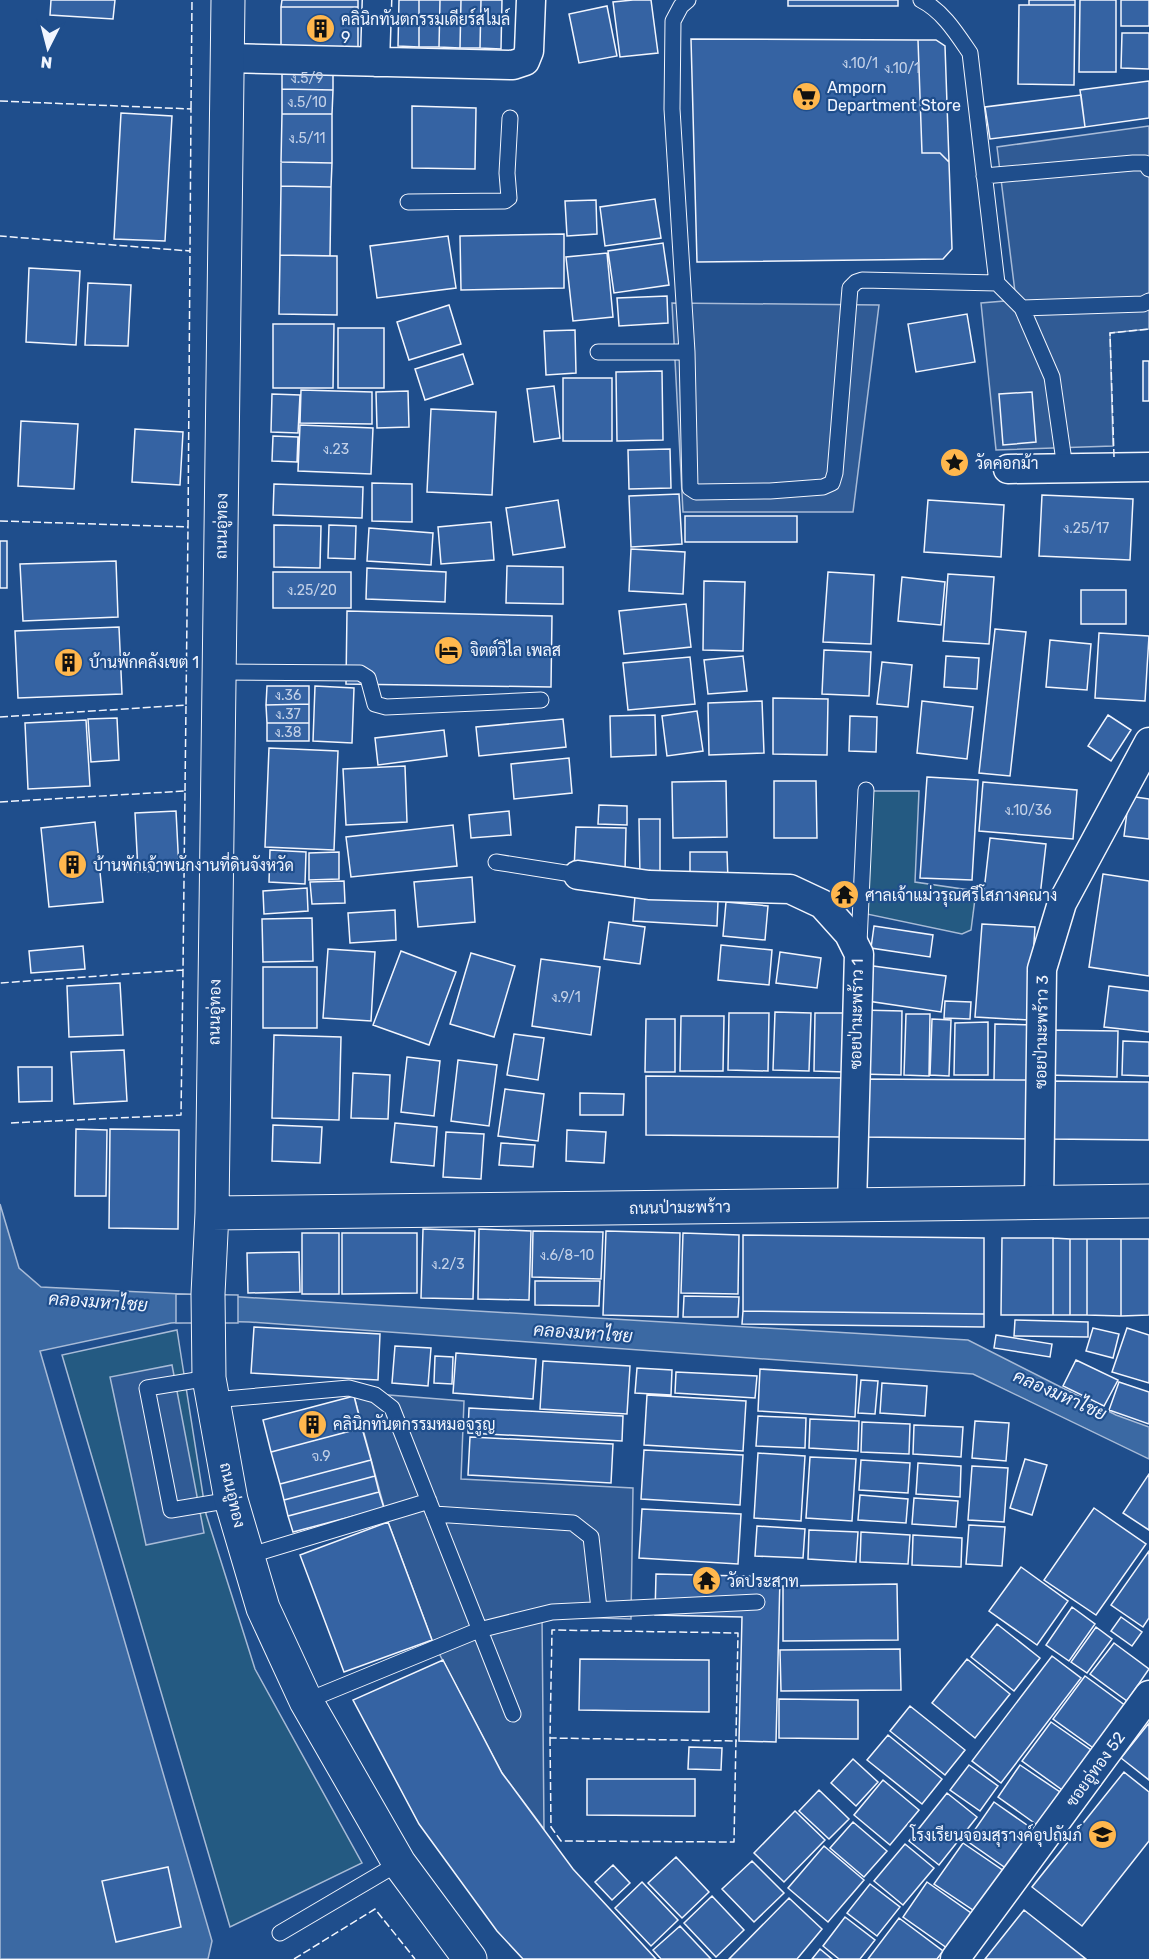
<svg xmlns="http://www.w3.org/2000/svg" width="1149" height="1959" font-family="Rubik,Sarabun,sans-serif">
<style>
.green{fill:#245a82;stroke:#a8bbd7;stroke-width:1.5}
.parking{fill:#305b95;stroke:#a8bbd7;stroke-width:1.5}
.water{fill:#3b69a3;stroke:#a8bbd7;stroke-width:1.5}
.pier{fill:#1f4e8c;stroke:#a8bbd7;stroke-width:1.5}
.building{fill:#3563a3;stroke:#f2f6ff;stroke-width:1.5}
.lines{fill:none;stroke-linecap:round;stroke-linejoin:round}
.lane-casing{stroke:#f2f6ff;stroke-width:17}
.street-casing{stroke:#f2f6ff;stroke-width:31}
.secondary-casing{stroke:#f2f6ff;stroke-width:35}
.lane{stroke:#1f4e8c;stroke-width:15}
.street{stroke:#1f4e8c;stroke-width:28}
.secondary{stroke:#1f4e8c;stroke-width:33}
.fence{stroke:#f2f6ff;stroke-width:1.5;stroke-dasharray:8 3;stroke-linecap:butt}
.labels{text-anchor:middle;stroke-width:4.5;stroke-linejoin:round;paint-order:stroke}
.number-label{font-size:14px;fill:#c3d1e8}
.poi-label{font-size:16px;fill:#f2f6ff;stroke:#1f4e8c;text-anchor:start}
.street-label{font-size:16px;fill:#f2f6ff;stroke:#1f4e8c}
.water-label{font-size:18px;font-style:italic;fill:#f2f6ff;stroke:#1f4e8c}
</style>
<rect width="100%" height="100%" fill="#1f4e8c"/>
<!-- green -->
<path class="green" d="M869,791H919L915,882L976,891L971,930L962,934L862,913Z
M177,1330L206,1514L255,1669L362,1863L230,1927L62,1355Z"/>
<!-- parking -->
<path class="parking" d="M1149,126V329L1110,333L1113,446L996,450L981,303L1016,300L997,147Z
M672,303L879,305L853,512H683Z
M172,1365L204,1533L146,1545L110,1377Z
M376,1394L464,1401L461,1479L633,1488L631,1619L542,1616L544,1829L502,1773L432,1640L388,1522L354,1396Z"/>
<!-- water -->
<path class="water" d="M0,1204L19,1268L41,1287L241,1297L968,1340L1116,1415L1149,1427V1459L973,1374L249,1322L205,1321L171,1323L40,1351L212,1941L208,1959H0Z"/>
<!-- pier -->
<path class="pier" d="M176,1294L238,1295V1323H176Z"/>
<!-- building -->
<path class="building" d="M51,0H115L113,19L50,15Z
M282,0H358V7H281Z
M399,0H419V47L398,46Z
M419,0H440L439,47H419Z
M440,0H461L460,48L439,47Z
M461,0H481L480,48H460Z
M481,0H502L501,49L480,48Z
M633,0H651L658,53L620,57L613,2Z
M788,0H898V6H788Z
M1029,0H1075V5H1029Z
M1080,0H1116V72H1079Z
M1121,0H1149V26H1121Z
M1019,5H1075L1074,85L1018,84Z
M607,6L617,56L579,63L569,14Z
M281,7H358V49L281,48Z
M1122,33H1149V69L1121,68Z
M691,39L918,40L922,153H940L949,162L952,249L943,259L697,262Z
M918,40H936L945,46L949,162L940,153H922Z
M282,66H333V90L282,89Z
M1149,81V118L1085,127L1080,90Z
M282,89L333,90L332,114H282Z
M1081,95L1085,127L990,139L985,107Z
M412,106L476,108L475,169L412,168Z
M121,113L172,116L165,241L114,239Z
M282,114H332V163L281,162Z
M281,162L332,163L331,187L281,186Z
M281,186L331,187L330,256L280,255Z
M655,199L661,238L605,246L600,207Z
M596,200L597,234L567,236L565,201Z
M564,234V288L461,290L460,236Z
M448,236L456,288L377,298L370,246Z
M663,243L669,285L614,293L608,251Z
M607,253L613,317L573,321L566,257Z
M280,255L337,256V315L279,314Z
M29,268L80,271L76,345L26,342Z
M88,283L131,285L128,346L85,345Z
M667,296L668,323L619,326L617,298Z
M449,305L461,344L409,360L397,322Z
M967,314L975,362L916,372L908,324Z
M273,324H334L333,388H273Z
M338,328H384V388H338Z
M575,330L576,373L546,375L544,331Z
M463,354L473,384L425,400L415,369Z
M1143,361H1149V401H1143Z
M662,371L663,440L617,441L616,372Z
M563,378H612V441H563Z
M554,386L560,438L534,442L527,389Z
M301,390L372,392V424L300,423Z
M408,391L409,427L377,428L376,392Z
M1032,392L1036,442L1003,445L999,394Z
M272,394L300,395L298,433L271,432Z
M431,409L496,412L492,495L427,492Z
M21,421L78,424L74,489L18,486Z
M300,425L373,428L371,474L298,471Z
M135,429L183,432L180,485L132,482Z
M273,436L298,437L297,462L272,461Z
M670,449L671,488L629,489L628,450Z
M947,456H962V471H947Z
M372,483L412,484V522L372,521Z
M274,484L363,487L362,518L273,515Z
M679,494L682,544L631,547L629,496Z
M1042,495L1133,499L1130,560L1039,556Z
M558,500L565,547L513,555L506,508Z
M928,500L1004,505L1001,557L924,552Z
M685,516H797V542H685Z
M491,522L494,560L441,564L438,527Z
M274,525L321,526L320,568L274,567Z
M329,525L356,526L355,559L328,558Z
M369,528L433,533L431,565L367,561Z
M0,541H7V588H0Z
M631,549L685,552L683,594L629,591Z
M116,561L118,617L23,621L20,564Z
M507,566L563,567V604L506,603Z
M367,568L446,572L445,602L366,599Z
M273,572H351V608H273Z
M828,572L874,575L871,644L823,642Z
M948,574L994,577L989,644L943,641Z
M902,577L945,582L941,625L898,621Z
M704,581L745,582L743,651L703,650Z
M1081,590H1126V624H1081Z
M686,604L691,647L624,654L619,611Z
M347,611L552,616L551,687L346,684Z
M119,627L122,694L18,698L15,631Z
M995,629L1026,632L1010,776L979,773Z
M1099,633L1149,636L1145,701L1095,698Z
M1050,640L1091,644L1087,690L1046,687Z
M824,650L871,652L869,696L822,694Z
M743,656L747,691L708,694L704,660Z
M946,656L979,658L977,689L944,687Z
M690,657L695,704L628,710L623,663Z
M882,662L912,665L908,707L877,704Z
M267,686H309V704L266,705Z
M315,686L354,688L352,743L313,741Z
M773,698L828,699L827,755L773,754Z
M762,701L764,753L709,755L708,703Z
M922,701L973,707L967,759L917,753Z
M309,704V723H267L266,705Z
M697,711L703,751L667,756L662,716Z
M655,715L656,755L611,757L610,716Z
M1108,715L1131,730L1111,761L1088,746Z
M850,716L877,717L876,752L849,751Z
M117,718L119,760L91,762L88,719Z
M563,719L566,747L479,756L476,727Z
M86,720L90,786L28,789L25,723Z
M267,723H309V741H267Z
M444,730L447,756L378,765L375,738Z
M269,748L338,751L334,850L265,847Z
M569,758L572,793L514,799L511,764Z
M405,766L407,822L346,825L343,769Z
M927,777L978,780L972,880L920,878Z
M726,781L727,837L673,838L672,782Z
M774,781H816L817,838H774Z
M983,782L1077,790L1073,839L979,831Z
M1129,796L1149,799V839L1124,836Z
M599,805L627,806V825L598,824Z
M176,811L179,870L138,872L135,813Z
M509,811L511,835L471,838L469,815Z
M639,819H660V877H640Z
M95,822L103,902L49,907L41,828Z
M453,825L457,866L351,877L346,837Z
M576,827L626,828L625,872L574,870Z
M990,838L1046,844L1040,896L984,891Z
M270,850L306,852L305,884L269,882Z
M339,852V879L309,880V853Z
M690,852H727L728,880H690Z
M1103,874L1149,881V976L1089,967Z
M472,877L475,922L418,927L414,882Z
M344,881L345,903L312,904L310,882Z
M307,888L308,911L264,914L263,891Z
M836,888L852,889V901H835Z
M635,896L718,901L717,926L633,921Z
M726,902L768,906L765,940L723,936Z
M395,910L396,940L350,943L348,913Z
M312,918L313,961L263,962L262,919Z
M609,922L645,927L640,964L604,959Z
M982,924L1035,927L1029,1020L975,1017Z
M874,926L933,935L930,957L871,948Z
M721,945L772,950L769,985L718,980Z
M83,946L85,969L31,973L29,951Z
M328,949L375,952L371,1021L323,1018Z
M401,951L456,972L429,1045L373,1025Z
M780,952L821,958L817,988L776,983Z
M471,953L515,966L494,1037L450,1024Z
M541,959L600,967L591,1035L532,1026Z
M866,965L946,976L941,1012L861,1000Z
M263,967H317V1028H263Z
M120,983L123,1035L69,1037L67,986Z
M1109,986L1149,991V1032L1104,1027Z
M945,1001L971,1002L970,1019L944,1018Z
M861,1010L902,1011L901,1075L860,1074Z
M775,1012L811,1013L809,1071L773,1070Z
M729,1013H769L768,1071L728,1070Z
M815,1013H845L844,1072L814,1071Z
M906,1014H930L929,1076L904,1075Z
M681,1016H724L723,1071H680Z
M646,1019H675V1072H645Z
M932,1019L951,1020L949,1076L930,1075Z
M988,1022V1075H954L955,1023Z
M995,1024L1034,1025L1033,1080H994Z
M1049,1030L1118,1031L1117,1077L1048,1075Z
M514,1034L544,1038L538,1080L507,1075Z
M274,1035L341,1037L339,1120L272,1118Z
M1123,1041L1149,1042V1076L1122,1075Z
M124,1050L127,1101L74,1104L71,1052Z
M407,1057L440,1061L434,1116L401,1112Z
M458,1060L497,1065L489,1126L451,1121Z
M18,1067H52V1101L19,1102Z
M353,1073L390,1075L388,1119L351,1118Z
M646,1076L844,1078L843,1137L646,1135Z
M861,1079L1033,1080V1139L861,1137Z
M1048,1081L1149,1082V1140L1047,1139Z
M505,1089L544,1094L538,1141L498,1136Z
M580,1093L624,1094L623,1115H580Z
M395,1123L437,1127L434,1166L391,1162Z
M273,1125L322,1127L320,1163L272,1161Z
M76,1129L107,1130L106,1196H75Z
M110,1129L179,1130L178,1229L109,1228Z
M567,1130L606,1132L604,1163L566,1161Z
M446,1132L484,1134L481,1179L443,1177Z
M501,1143L535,1145L533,1167L499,1165Z
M423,1229L475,1231L473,1299L421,1298Z
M479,1229L531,1231L529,1300L478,1299Z
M533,1231L603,1232L601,1279L532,1277Z
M606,1231L680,1233L678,1317L603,1315Z
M302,1233H339V1294H302Z
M342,1233H417V1293L342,1294Z
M683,1233L739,1235L738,1294L681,1293Z
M743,1235L984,1238V1314L743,1311Z
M1002,1238H1053V1315H1001Z
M1053,1238L1070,1239V1315H1053Z
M1070,1239H1087V1315H1070Z
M1087,1239H1121V1316L1087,1315Z
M1121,1239H1149V1315L1121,1316Z
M299,1252L300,1292L248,1293L247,1253Z
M535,1281H600L599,1306L535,1305Z
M684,1296L739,1297L738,1317H683Z
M743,1311L984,1314V1327L742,1324Z
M1015,1320L1088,1322V1337L1014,1336Z
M254,1327L380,1334L378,1380L251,1373Z
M1093,1328L1119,1334L1113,1358L1086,1351Z
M1127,1328L1149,1335V1383L1112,1372Z
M996,1335L1052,1344L1050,1357L994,1348Z
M395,1346L431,1348L428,1386L392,1383Z
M456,1353L536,1359L533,1399L453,1393Z
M435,1356L453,1357L452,1384L434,1383Z
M1076,1360L1118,1380L1104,1406L1063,1386Z
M543,1361L630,1366L627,1414L540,1409Z
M637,1368L672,1370L671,1395L635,1393Z
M760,1369L857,1375L855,1417L758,1411Z
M676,1372L757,1376L755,1398L675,1393Z
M861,1380L878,1381L875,1414L858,1413Z
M1119,1382L1149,1392V1424L1109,1410Z
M882,1383L927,1386L925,1416L880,1413Z
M647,1395L746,1401L743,1451L644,1445Z
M354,1396L362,1428L271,1452L263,1420Z
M469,1408L623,1416L622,1441L468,1433Z
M758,1416L806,1418L805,1448L756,1446Z
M810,1419L859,1421L858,1451L809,1448Z
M975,1421L1009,1423L1006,1461L972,1458Z
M862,1422L910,1424L909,1454L861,1452Z
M914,1425L963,1427L961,1457L913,1454Z
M362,1428L371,1460L280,1484L271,1452Z
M470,1437L613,1444L611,1483L468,1475Z
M644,1450L743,1455L740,1505L641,1499Z
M758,1453L805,1456L801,1521L754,1518Z
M810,1457L856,1459L852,1521L806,1518Z
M1025,1459L1047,1465L1032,1515L1010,1508Z
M371,1460L375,1476L284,1500L280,1484Z
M861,1460L910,1463L908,1493L859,1490Z
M918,1463L961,1466L960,1497L916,1494Z
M972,1466L1008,1468L1004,1522L968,1520Z
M1149,1474V1530L1123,1513Z
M375,1476L379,1492L288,1516L284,1500Z
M379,1492L384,1508L293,1532L288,1516Z
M860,1495L908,1499L906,1523L858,1520Z
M914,1498L958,1501L956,1527L912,1524Z
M1094,1508L1146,1544L1096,1615L1044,1580Z
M642,1509L741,1514L738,1564L639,1558Z
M388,1522L432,1640L344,1672L300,1555Z
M969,1525L1005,1527L1002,1566L966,1564Z
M757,1526L805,1529L803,1558L755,1556Z
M809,1530L858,1532L856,1562L808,1559Z
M861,1532L910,1535L908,1564L860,1562Z
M913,1535L962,1538L961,1567L912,1565Z
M1149,1551V1618L1143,1627L1111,1605Z
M1021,1567L1068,1601L1037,1645L989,1611Z
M656,1574L780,1577L776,1742L739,1741L742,1617L655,1615Z
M897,1584L898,1640L783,1641V1586Z
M1072,1607L1095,1624L1069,1661L1046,1645Z
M1121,1617L1142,1632L1132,1646L1111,1631Z
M997,1624L1040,1658L1014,1691L971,1657Z
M1096,1627L1112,1639L1087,1673L1071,1662Z
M1114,1643L1149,1669L1127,1701L1090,1674Z
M900,1649L901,1690L781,1691L780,1650Z
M1052,1656L1081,1678L1001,1783L972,1761Z
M580,1659L709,1660V1712L579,1710Z
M967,1659L1010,1694L975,1738L932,1703Z
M443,1660L502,1773L573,1869L656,1959H523L497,1931L419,1824L353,1700Z
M1085,1676L1130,1709L1099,1752L1053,1719Z
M779,1699L858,1700V1739L779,1738Z
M910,1706L965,1750L945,1775L890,1731Z
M1051,1722L1094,1752L1065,1792L1022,1761Z
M1149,1723V1780L1121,1758Z
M888,1735L942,1779L922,1804L867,1760Z
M689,1747L722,1748L721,1770L688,1769Z
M853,1759L878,1782L856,1806L831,1783Z
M969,1765L998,1786L980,1811L950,1790Z
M1020,1765L1063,1794L1040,1827L998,1797Z
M1124,1772L1149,1792V1841L1082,1926L1032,1887Z
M587,1779H695V1816L587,1815Z
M883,1780L919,1810L890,1845L854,1815Z
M819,1790L849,1819L829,1839L799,1811Z
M947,1793L977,1817L939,1865L909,1841Z
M994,1802L1037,1832L1010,1871L967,1841Z
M795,1811L825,1840L784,1882L754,1853Z
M853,1822L887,1851L864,1877L830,1848Z
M963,1843L1004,1871L976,1912L934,1884Z
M905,1844L934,1868L903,1905L874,1881Z
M824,1846L864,1880L828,1922L788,1888Z
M676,1857L709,1892L682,1918L648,1883Z
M752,1861L784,1893L754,1922L722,1889Z
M613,1865L630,1883L612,1900L595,1882Z
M168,1867L181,1927L116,1942L102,1881Z
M642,1882L678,1920L651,1946L615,1908Z
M927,1882L971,1913L947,1948L903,1917Z
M870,1884L900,1907L877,1936L847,1913Z
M712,1896L744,1930L716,1957L684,1923Z
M789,1898L822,1929L797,1959H729Z
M1024,1910L1086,1959H985Z
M845,1917L875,1940L860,1959H839L823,1946Z
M899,1918L943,1951L937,1959H868Z
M680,1926L711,1959H661L653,1950Z
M820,1949L832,1959H812Z"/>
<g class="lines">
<defs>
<path id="lane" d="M688,0L681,6L673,21L672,109L687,352L690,488L696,492L770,491L823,487L832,483L835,473L850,288L856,282L862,280L997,283
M921,0C943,11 957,34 970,53L997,283L1022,308L1143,304L1149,301
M984,176L1133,163H1145L1149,169
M408,202L505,201L509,198L507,173L510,118
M1022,308L1052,377L1065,468
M598,352H687
M219,672L360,673L368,678L375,704L386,707L541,700
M496,862L578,875
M859,943L866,790
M209,1378L147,1388L171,1510L231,1500
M213,1400L349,1388L375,1395L392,1408L513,1714
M434,1514L573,1523L591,1537L599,1609
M248,1556L429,1501
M306,1701L479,1630L552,1612L757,1602
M280,1933L399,1863"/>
<path id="street" d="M228,58L513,65L525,61L529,51L531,0
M375,62L377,0
M1008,469L1149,467
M578,875L649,885L790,889L822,904L849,934L859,954L852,1205
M1039,1203L1042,969L1062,903L1149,742
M955,1959L1149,1695"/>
<path id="secondary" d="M228,0L212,1213L208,1294L209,1378L231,1500L263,1608L306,1701L399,1863L470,1959
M212,1213L1149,1201"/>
</defs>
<!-- lane casing -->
<use href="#lane" class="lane-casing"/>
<!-- street casing -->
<use href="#street" class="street-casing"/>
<!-- secondary casing -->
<use href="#secondary" class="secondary-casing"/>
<!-- lane -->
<use href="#lane" class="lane"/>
<!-- street -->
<use href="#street" class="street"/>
<!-- secondary -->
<use href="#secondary" class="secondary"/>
<!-- fence -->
<path class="fence" d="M0,101L191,109L190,251L0,236
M191,109L192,0
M1114,457L1110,333L1149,329
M0,521L188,527L190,251
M0,717L186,705L188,527
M185,791L186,705
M0,802L185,791L183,970L0,983
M11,1123L181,1115L183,970
M550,1738L551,1827L561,1841L734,1842L738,1633L552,1630L550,1738L737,1741
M294,1959L375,1909L415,1959"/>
</g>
<!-- icons -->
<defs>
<symbol id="building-disc" viewBox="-11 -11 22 22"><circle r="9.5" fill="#ffb74d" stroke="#1f4e8c"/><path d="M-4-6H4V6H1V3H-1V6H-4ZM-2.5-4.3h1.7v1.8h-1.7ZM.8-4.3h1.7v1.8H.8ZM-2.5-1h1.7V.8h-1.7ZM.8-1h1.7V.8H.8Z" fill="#111"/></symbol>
<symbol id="supermarket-disc" viewBox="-11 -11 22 22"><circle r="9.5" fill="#ffb74d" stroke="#1f4e8c"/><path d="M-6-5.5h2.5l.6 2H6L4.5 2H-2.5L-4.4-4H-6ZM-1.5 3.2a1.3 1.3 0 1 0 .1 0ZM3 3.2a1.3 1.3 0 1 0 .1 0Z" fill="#111"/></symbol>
<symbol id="sight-disc" viewBox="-11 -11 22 22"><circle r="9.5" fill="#ffb74d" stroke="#1f4e8c"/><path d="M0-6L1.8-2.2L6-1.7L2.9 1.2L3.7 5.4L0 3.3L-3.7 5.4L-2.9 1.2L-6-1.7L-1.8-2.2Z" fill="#111"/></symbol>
<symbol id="hotel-disc" viewBox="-11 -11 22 22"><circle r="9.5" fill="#ffb74d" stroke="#1f4e8c"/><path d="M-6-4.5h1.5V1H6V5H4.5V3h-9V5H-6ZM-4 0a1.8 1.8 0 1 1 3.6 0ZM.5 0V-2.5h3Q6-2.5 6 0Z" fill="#111"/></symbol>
<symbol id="temple-disc" viewBox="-11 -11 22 22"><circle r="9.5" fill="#ffb74d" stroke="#1f4e8c"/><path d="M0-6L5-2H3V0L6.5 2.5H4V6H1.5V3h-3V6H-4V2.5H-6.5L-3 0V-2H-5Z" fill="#111"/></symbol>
<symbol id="school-disc" viewBox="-11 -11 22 22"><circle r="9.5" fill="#ffb74d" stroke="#1f4e8c"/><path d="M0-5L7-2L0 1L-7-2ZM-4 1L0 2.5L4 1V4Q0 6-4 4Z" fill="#111"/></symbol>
</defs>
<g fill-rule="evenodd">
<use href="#building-disc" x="304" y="12" width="33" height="33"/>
<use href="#supermarket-disc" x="790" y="80" width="33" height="33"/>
<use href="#sight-disc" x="938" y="446" width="33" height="33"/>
<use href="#hotel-disc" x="432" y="634" width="33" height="33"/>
<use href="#building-disc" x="52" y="646" width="33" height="33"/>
<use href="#building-disc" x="56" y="848" width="33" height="33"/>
<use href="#temple-disc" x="828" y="878" width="33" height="33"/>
<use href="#building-disc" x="296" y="1408" width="33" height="33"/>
<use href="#temple-disc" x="690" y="1564" width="33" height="33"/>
<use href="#school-disc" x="1086" y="1818" width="33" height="33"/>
</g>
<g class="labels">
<!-- number labels -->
<g class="number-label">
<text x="860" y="68">ง.10/1</text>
<text x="902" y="73">ง.10/1</text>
<text x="307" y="83">ง.5/9</text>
<text x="307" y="107">ง.5/10</text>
<text x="307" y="143">ง.5/11</text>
<text x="336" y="454">ง.23</text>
<text x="1086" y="533">ง.25/17</text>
<text x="312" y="595">ง.25/20</text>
<text x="288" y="700">ง.36</text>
<text x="288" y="719">ง.37</text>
<text x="288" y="737">ง.38</text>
<text x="1028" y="815">ง.10/36</text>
<text x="566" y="1002">ง.9/1</text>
<text x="567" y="1260">ง.6/8-10</text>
<text x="448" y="1269">ง.2/3</text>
<text x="321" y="1461">จ.9</text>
</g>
<!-- poi labels -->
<g class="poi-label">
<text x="341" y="25">คลินิกทันตกรรมเดียร์สไมล์<tspan x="341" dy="18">9</tspan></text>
<text x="827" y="93">Amporn<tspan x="827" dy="18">Department Store</tspan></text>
<text x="975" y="469">วัดคอกม้า</text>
<text x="470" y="656">จิตต์วิไล เพลส</text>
<text x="89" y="668">บ้านพักคลังเขต 1</text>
<text x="93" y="871">บ้านพักเจ้าพนักงานที่ดินจังหวัด</text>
<text x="865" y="901">ศาลเจ้าแม่วรุณศรีโสภางคณาง</text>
<text x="333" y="1430">คลินิกทันตกรรมหมอจรูญ</text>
<text x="727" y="1587">วัดประสาท</text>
<text x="1082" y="1841" text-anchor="end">โรงเรียนจอมสุรางค์อุปถัมภ์</text>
</g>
<!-- street labels -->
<g class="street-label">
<text transform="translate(221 526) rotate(-89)" y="6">ถนนอู่ทอง</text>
<text transform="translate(214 1012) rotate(-89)" y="6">ถนนอู่ทอง</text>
<text transform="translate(856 1014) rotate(-89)" y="6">ซอยป่ามะพร้าว 1</text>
<text transform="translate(1041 1032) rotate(-89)" y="6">ซอยป่ามะพร้าว 3</text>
<text transform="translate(680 1207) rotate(-1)" y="6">ถนนป่ามะพร้าว</text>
<text transform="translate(233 1495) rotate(77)" y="6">ถนนอู่ทอง</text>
<text transform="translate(1095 1769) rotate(-54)" y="6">ซอยอู่ทอง 52</text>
</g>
<!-- water labels -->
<g class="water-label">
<text transform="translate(98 1302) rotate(4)" y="6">คลองมหาไชย</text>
<text transform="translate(583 1333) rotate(4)" y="6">คลองมหาไชย</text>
<text transform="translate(1060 1395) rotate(24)" y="6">คลองมหาไชย</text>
</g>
</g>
<!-- north arrow -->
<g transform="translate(48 48) rotate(186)" stroke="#1f4e8c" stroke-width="4.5" paint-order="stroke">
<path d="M0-4.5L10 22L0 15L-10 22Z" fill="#f2f6ff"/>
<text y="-9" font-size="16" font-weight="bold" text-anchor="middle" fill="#f2f6ff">N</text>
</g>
</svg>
